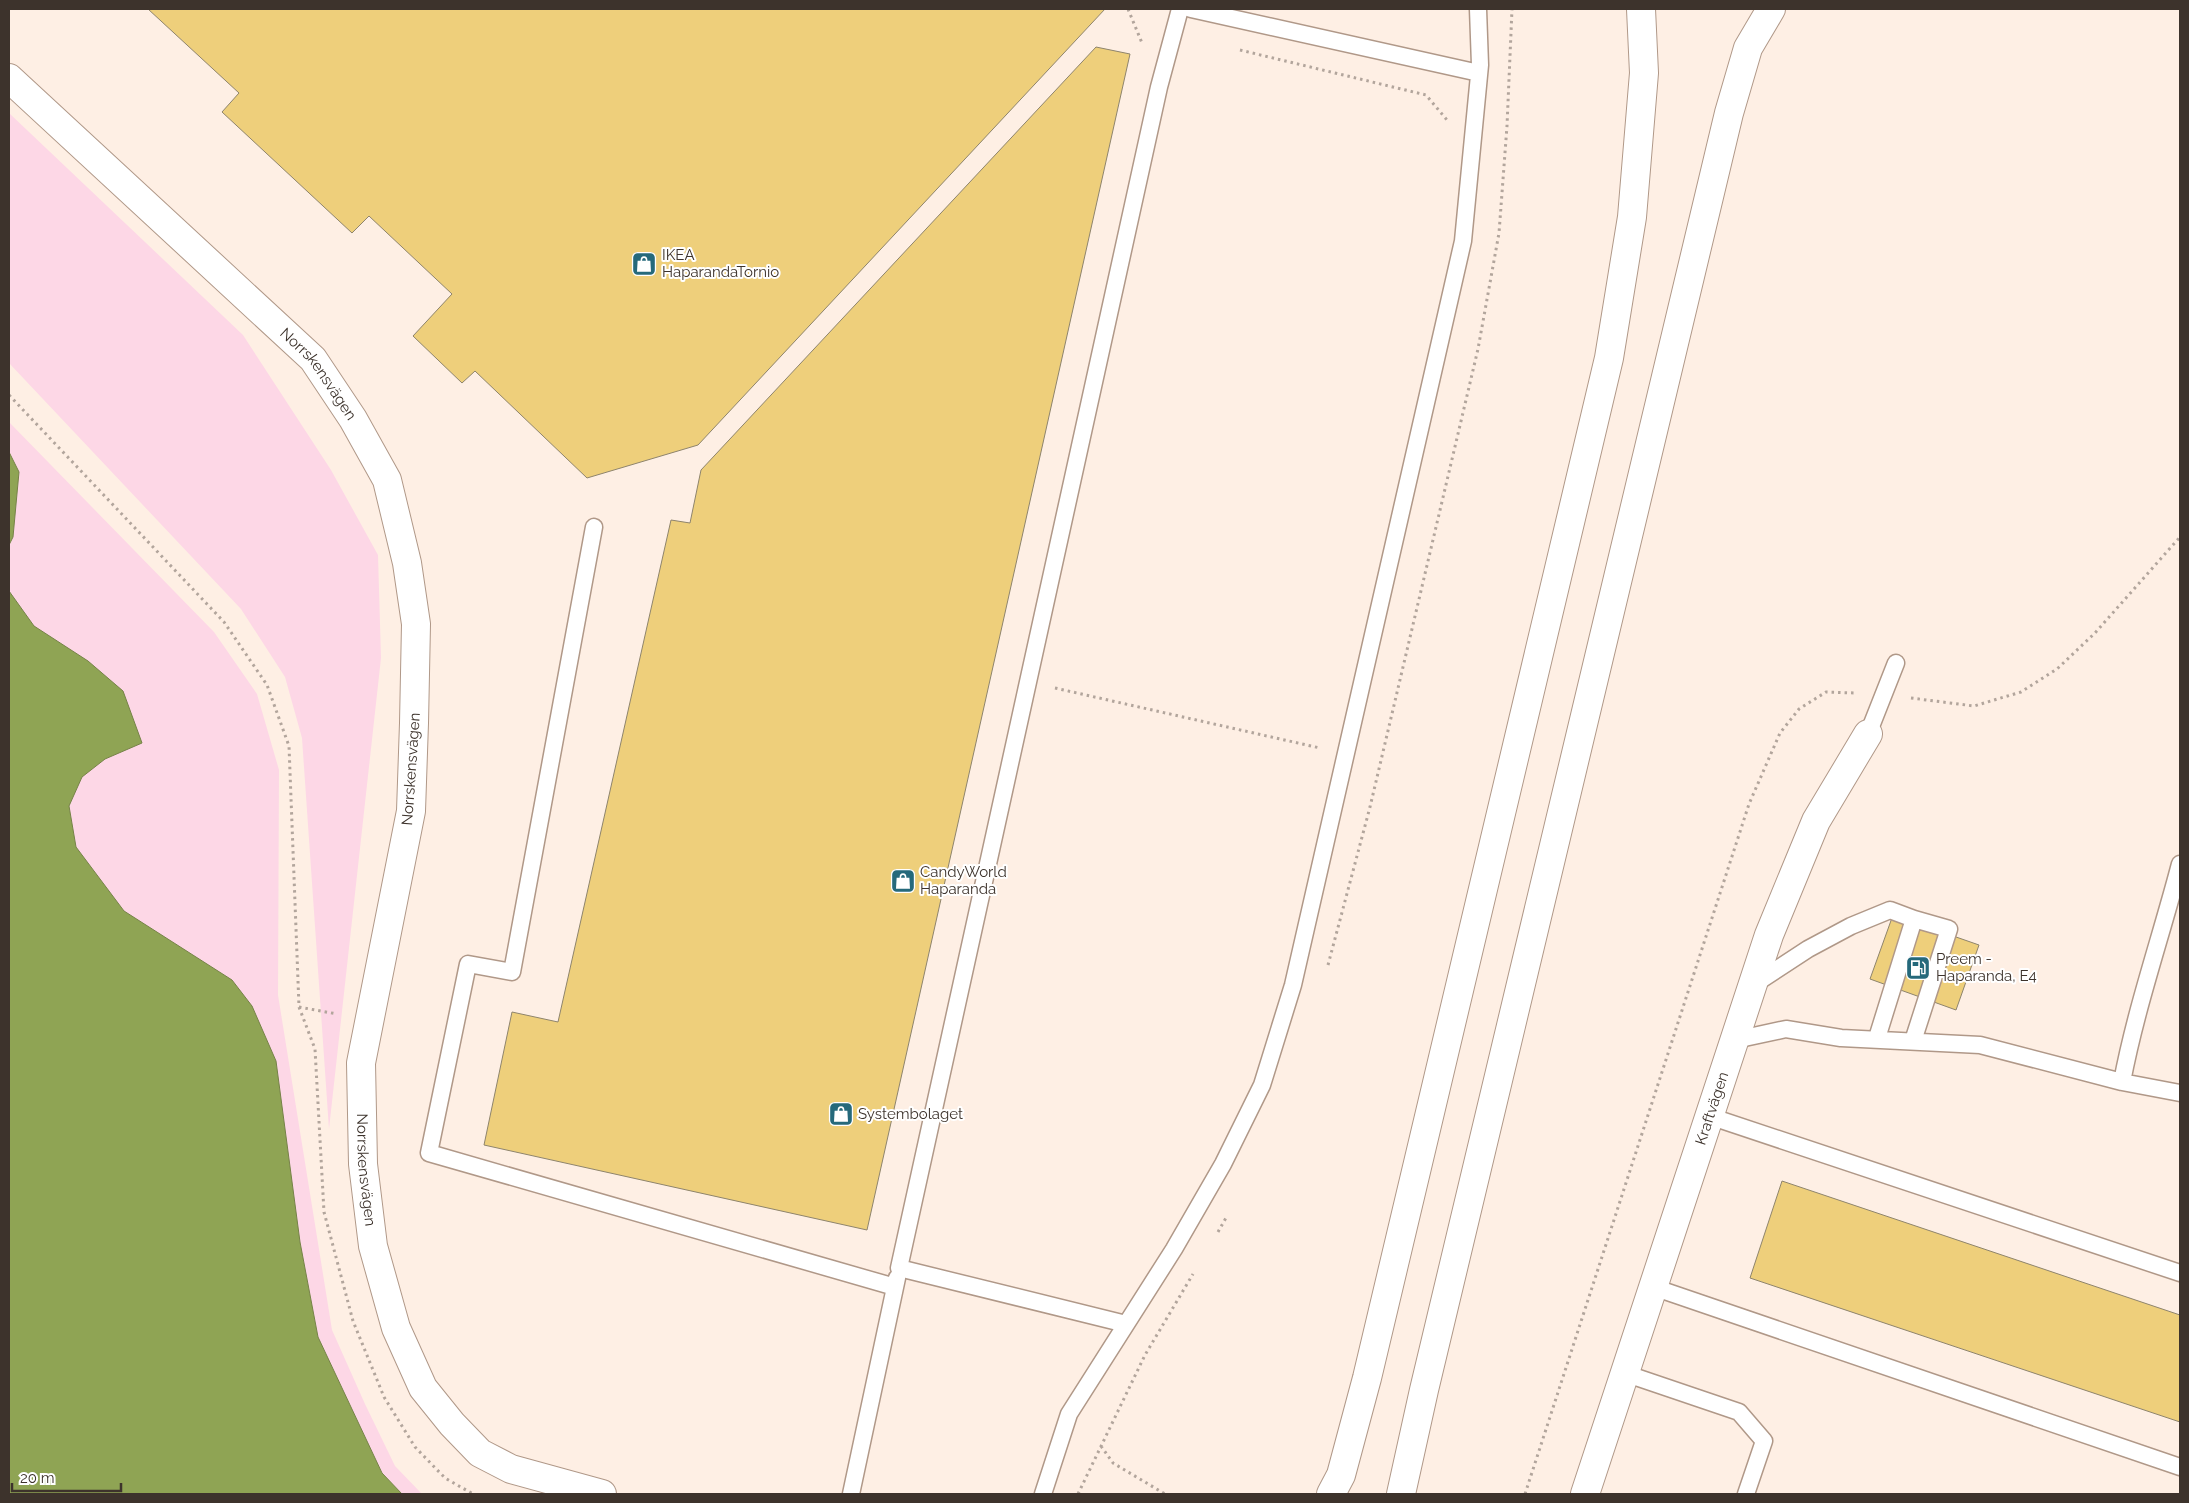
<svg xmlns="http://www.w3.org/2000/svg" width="2189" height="1503" font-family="Raleway,sans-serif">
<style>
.green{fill:#fdd7e6}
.water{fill:#8fa454;stroke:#768248}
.building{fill:#eecf7b;stroke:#8e846c}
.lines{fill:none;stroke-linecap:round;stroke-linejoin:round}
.lane-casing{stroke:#b09888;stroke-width:19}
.street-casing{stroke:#b09888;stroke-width:30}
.primary-casing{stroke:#b09888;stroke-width:30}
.path{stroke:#b2a59c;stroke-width:3;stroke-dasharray:2.5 4;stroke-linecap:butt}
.lane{stroke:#fff;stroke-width:16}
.street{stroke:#fff;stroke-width:28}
.primary{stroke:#fff;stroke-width:28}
.labels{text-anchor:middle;stroke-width:4;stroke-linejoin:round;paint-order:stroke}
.poi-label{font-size:15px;fill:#3d332c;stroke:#fff;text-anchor:start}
.street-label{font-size:15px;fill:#3d332c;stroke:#fff}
</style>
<rect width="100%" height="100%" fill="#feefe4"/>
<!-- green -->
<path class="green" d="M9,113L243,335L331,470L378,555L381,658L329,1129L302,738L285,677L241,609L9,363Z
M9,422L214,632L257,694L279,770L278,995L332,1330L365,1404L395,1466L422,1494H402L382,1473L318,1337L300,1242L232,980L124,911L76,847L69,806L82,777L105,759L142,742L88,661L34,626L9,591V545L13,537L19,472L9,452Z"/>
<!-- water -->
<path class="water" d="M9,452L19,472L13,537L9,545Z
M9,591L34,626L88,661L123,691L142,743L105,759L82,777L69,806L76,847L124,911L232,980L252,1006L276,1061L300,1242L318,1337L382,1473L402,1494H9Z"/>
<!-- building -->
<path class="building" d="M148,9H1105L698,445L587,478L475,371L462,383L413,336L452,294L369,216L352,233L222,112L239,93Z
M1096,47L1130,54L867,1230L484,1145L512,1012L558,1022L671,520L690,523L701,470Z
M1893,915L1979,945L1956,1010L1870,979Z
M1782,1181L2180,1315V1422L1750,1278Z"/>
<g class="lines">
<defs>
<path id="lane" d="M1191,9L1479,73
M594,527L512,972L468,964L429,1153L895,1287
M1868,734L1896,663
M1753,985L1808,949L1851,926L1890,910L1914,919L1877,1038
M1735,1040L1786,1029L1841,1038L1980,1045L2122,1082L2180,1093
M1913,1041L1949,929L1914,919
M2122,1082C2136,1008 2161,937 2180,864
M1709,1116L2180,1273
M1653,1287L2180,1467
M1126,1324L899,1268L1159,87L1180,9
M1624,1373L1739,1412L1764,1441L1746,1494
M851,1494L897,1278
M1043,1494L1069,1414L1174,1249L1223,1164L1262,1085L1293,985L1463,241L1480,65L1478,9"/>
<g id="street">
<path id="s1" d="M9,78L313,359L353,419L387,480L407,563L416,624L414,723L411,811L361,1063L363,1164L373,1246L396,1328L423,1388L452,1424L480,1453L511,1469L602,1494"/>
<path id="s2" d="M1585,1494L1769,935L1816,821L1868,734"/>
</g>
<path id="primary" d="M1331,1494L1341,1475L1367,1378L1609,358L1632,217L1644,73L1641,9
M1401,1494L1424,1390L1729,113L1748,48L1771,9"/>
</defs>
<!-- lane casing -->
<use href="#lane" class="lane-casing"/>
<!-- street casing -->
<use href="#street" class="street-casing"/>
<!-- primary casing -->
<use href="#primary" class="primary-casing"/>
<!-- path -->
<path class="path" d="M1128,9L1142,43
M1240,50L1426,95L1447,120
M9,395L224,622L267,685L289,746L299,1007L315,1049L324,1212L353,1321L384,1397L415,1447L445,1478L473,1494
M1055,688L1320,748
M1911,698L1974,706L2021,692L2057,669L2095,633L2180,537
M1328,965L1370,807L1478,349L1499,233L1507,126L1512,9
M299,1007L337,1014
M1218,1232L1227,1216
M1101,1446L1113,1463L1165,1494
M1078,1494L1145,1355L1193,1274
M1525,1494L1749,804L1780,733L1799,709L1826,692L1855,693"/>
<!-- lane -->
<use href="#lane" class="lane"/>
<!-- street -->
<use href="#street" class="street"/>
<!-- primary -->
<use href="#primary" class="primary"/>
</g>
<!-- icons -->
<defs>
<symbol id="shop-square" viewBox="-11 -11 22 22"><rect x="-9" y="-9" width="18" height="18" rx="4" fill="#25697b" stroke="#fff"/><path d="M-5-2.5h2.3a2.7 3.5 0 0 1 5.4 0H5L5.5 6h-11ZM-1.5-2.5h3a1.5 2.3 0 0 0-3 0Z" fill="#fff"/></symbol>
<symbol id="fuel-square" viewBox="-11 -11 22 22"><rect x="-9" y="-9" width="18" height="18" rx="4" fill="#25697b" stroke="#fff"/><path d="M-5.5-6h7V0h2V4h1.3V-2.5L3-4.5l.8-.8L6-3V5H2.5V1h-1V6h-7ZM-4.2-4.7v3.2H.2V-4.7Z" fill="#fff"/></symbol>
</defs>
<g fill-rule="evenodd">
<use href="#shop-square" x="630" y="250" width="28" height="28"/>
<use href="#shop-square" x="889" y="867" width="28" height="28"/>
<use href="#fuel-square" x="1904" y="954" width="28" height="28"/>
<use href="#shop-square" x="827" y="1100" width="28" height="28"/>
</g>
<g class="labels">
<!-- poi labels -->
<g class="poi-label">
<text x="662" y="260">IKEA<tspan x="662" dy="17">HaparandaTornio</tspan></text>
<text x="920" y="877">CandyWorld<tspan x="920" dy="17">Haparanda</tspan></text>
<text x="1936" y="964">Preem -<tspan x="1936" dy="17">Haparanda, E4</tspan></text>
<text x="858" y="1119">Systembolaget</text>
</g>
<!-- street labels -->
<g class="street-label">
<text dy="5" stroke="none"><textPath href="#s1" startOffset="429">Norrskensvägen</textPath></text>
<text transform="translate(411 769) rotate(-86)" y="5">Norrskensvägen</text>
<text dy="5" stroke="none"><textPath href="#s2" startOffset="406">Kraftvägen</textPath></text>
<text dy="5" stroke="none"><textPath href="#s1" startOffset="1254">Norrskensvägen</textPath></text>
</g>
</g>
<!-- border -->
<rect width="2189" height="1503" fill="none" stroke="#3d332c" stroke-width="20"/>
<!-- scale -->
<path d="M12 1483v8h109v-8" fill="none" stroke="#3d332c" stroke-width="2.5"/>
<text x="20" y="1483" font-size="15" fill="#3d332c" stroke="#ffffff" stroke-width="4" paint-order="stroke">20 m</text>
</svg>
